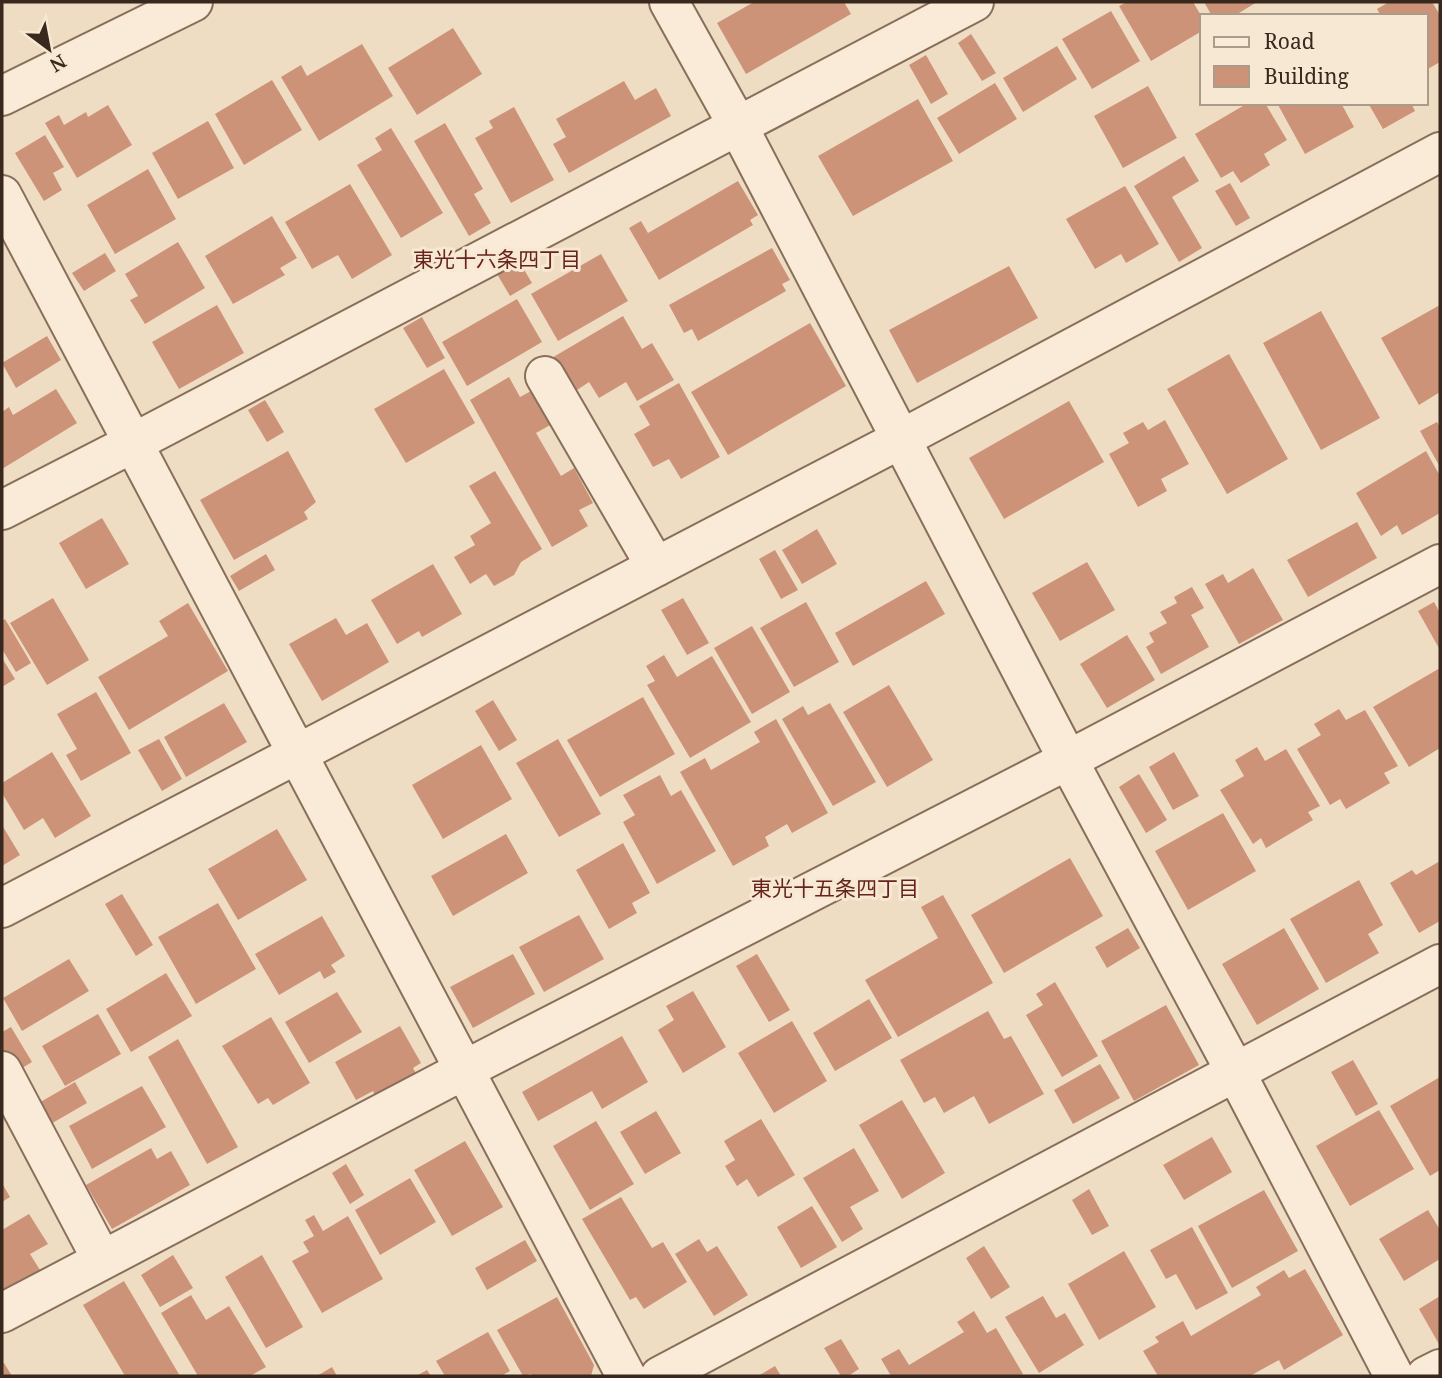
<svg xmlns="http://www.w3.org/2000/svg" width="1442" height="1378" font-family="'Noto Serif','Noto Sans JP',serif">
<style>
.building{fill:#cd9379}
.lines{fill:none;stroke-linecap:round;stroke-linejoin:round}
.minor-casing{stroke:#896e5a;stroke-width:42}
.minor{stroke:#f9ebd7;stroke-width:38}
.labels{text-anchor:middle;stroke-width:6;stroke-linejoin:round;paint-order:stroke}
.neighbourhood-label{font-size:21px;fill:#66241d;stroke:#f6e8d3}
</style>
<rect width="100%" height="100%" fill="#efddc3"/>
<!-- building -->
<path class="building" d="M754,2H844L851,14L746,74L717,23Z
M1127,2H1193L1202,17V31L1151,61L1119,6Z
M1204,2H1257L1234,16H1212Z
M1389,2H1432L1440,15V62L1426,70V16H1381L1377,9Z
M1111,11L1140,61L1092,89L1062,39Z
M453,28L482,74L417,115L388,68Z
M971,34L996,73L982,81L958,43Z
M362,44L393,96L319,141L281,77L301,65L307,76Z
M1057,46L1077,79L1023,112L1003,78Z
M926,55L948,94L931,104L909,65Z
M272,80L302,130L244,165L215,114Z
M624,81L635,100L656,88L671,116L569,173L553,144L566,137L556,119Z
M995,83L1017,119L959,154L937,118Z
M1148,86L1177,138L1123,168L1094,116Z
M918,99L953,161L853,216L818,156Z
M1248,103H1265L1287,140L1264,154L1270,165L1241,183L1233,171L1221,178L1195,134Z
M1277,103H1341L1354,127L1305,154Z
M1368,103H1411L1415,111L1383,129Z
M108,105L132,145L77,178L45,123L59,115L64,125L86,112L88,117Z
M514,107L554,180L511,203L475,138L493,128L489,121Z
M208,121L234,168L178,199L152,153Z
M445,123L483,189L474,194L491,223L469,236L414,141Z
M391,128L443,213L401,238L357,165L382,150L375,138Z
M45,135L64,167L53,173L62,190L44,201L15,153Z
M1184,156L1199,181L1172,197L1202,248L1179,262L1134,186Z
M148,169L176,219L115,254L87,205Z
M738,181L758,215L750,220L753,225L659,280L629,228L641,221L648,233Z
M1230,183L1250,218L1236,226L1215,191Z
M350,184L392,255L352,279L338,255L312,269L285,222Z
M1125,186L1159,244L1126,263L1121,254L1095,269L1066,219Z
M272,216L297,258L280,268L285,275L233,304L205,256Z
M178,242L205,288L145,324L130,300L138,296L125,274Z
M772,248L790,280L782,284L786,291L698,341L692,329L684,333L669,305Z
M105,253L116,271L84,291L72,273Z
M601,254L628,301L558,341L531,294Z
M519,261L532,283L510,296L497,274Z
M1009,266L1038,318L917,383L889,330Z
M517,299L542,342L467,386L442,342Z
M217,305L244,353L179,389L152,342Z
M1440,305V392L1419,405L1381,338Z
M1321,311L1380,418L1321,450L1263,343Z
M623,316L642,349L652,343L674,380L637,401L626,382L599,398L589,382L571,394L550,359Z
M422,317L445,358L427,368L403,328Z
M810,323L846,386L728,455L691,392Z
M47,336L61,360L16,388L2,363Z
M1229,354L1288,459L1227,494L1167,389Z
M444,369L475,423L406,463L374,409Z
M509,377L520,397L533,390L552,424L536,433L561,476L574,468L593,503L579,510L588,526L552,547L470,400Z
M679,383L720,457L681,479L669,459L653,467L634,434L650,425L639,406Z
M56,389L77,423L2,469V412L9,407L13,415Z
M265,400L284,432L267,442L248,410Z
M1069,401L1104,462L1004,519L969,458Z
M1165,420L1189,464L1161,479L1167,491L1138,507L1109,454L1129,443L1123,433L1143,422L1148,430Z
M1437,422L1440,427V467L1420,431Z
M288,451L316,502L304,512L308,519L234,560L200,500Z
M1426,451L1440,476V513L1402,535L1397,525L1381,536L1356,493Z
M495,471L542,549L521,562L514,575L494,586L486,574L470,584L454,557L475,545L470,536L491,523L469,486Z
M102,518L129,564L86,589L59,543Z
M1357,522L1377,558L1308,597L1287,560Z
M817,529L837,564L802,584L782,550Z
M775,550L798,590L781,599L759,559Z
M266,554L275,570L239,591L230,576Z
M1087,562L1115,610L1060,641L1032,593Z
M433,564L462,614L422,637L419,631L397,644L371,600Z
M1253,568L1283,620L1239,644L1205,584L1223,574L1228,583Z
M926,581L945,614L853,666L835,633Z
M1192,587L1204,608L1191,615L1209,647L1161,674L1146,647L1154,642L1149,633L1167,623L1160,612L1177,603L1174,597Z
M53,598L89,660L47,685L10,623Z
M683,598L709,643L687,655L661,610Z
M806,602L839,662L794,687L760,628Z
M1434,602L1440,613V650L1418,611Z
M188,603L228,671L129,730L98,677L168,636L159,621Z
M336,618L346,635L367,623L389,662L322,701L289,644Z
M5,619L31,663L16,672L2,649V621Z
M752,626L790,692L752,714L714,648Z
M1127,635L1155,680L1107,708L1080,664Z
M664,655L677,677L712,656L751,722L690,758L647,685L655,681L646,666Z
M2,658L15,679L2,687Z
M1440,668V748L1409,767L1373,707Z
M889,685L933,760L887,787L843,712Z
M96,692L131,753L81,781L66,755L77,749L57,714Z
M643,697L675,754L600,797L567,740Z
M493,700L517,740L499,751L475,711Z
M224,703L247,742L186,777L164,737Z
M830,703L876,782L833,806L782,719L803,706L808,715Z
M1339,709L1346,720L1365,710L1398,766L1384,773L1390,783L1346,809L1340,799L1330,805L1297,749L1321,735L1314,724Z
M776,719L828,813L792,833L787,824L765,837L769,846L733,866L680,772L705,758L711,770L760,742L754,732Z
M159,739L182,779L162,791L138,750Z
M558,739L601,814L559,837L516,763Z
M481,745L512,799L443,839L412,785Z
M1257,747L1265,761L1286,749L1320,806L1308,812L1313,820L1266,848L1261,838L1253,844L1220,790L1244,776L1235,760Z
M52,752L91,816L55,838L43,818L24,830L2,793V783Z
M1174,752L1199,796L1173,810L1149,767Z
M1139,774L1167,820L1146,833L1119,787Z
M660,775L671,796L681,790L716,851L657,884L623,822L635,815L623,795Z
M1223,813L1256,871L1188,910L1155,851Z
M2,825L20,855L2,866Z
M277,829L307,880L238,920L208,869Z
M506,834L528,873L453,916L431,876Z
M623,843L650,893L632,903L637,913L609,929L576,870Z
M1070,858L1103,916L1004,973L971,915Z
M1440,861V921L1419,933L1390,883L1412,870L1416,875Z
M1359,880L1383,925L1368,934L1379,953L1326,983L1290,919Z
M122,894L153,945L136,956L105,904Z
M943,895L993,983L898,1037L865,980L938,938L921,907Z
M218,903L256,969L196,1004L158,937Z
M579,915L604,959L544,992L519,947Z
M322,916L345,956L331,965L336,972L324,979L320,971L279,995L255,954Z
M1128,928L1140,948L1107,968L1095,947Z
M1284,928L1319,989L1257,1025L1222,964Z
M513,954L535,994L473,1028L450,987Z
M757,954L790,1010L769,1022L736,966Z
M69,959L89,991L22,1031L3,998Z
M166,973L192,1016L131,1052L106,1009Z
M1055,982L1098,1056L1062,1077L1026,1015L1043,1005L1036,994Z
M693,991L726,1047L683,1073L658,1030L674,1020L666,1006Z
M337,992L362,1032L309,1063L285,1022Z
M869,999L892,1038L835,1071L813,1033Z
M1166,1005L1199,1065L1134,1101L1101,1041Z
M988,1011L1004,1039L1011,1036L1044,1094L989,1124L974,1096L944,1113L935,1097L924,1103L900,1060Z
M98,1014L121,1054L65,1086L42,1046Z
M271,1017L310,1083L273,1105L268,1098L258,1104L222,1046Z
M792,1021L827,1081L774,1113L738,1053Z
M400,1026L421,1063L413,1068L418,1077L377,1100L373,1091L356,1100L335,1062Z
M11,1027L32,1062L14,1073L2,1052V1032Z
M622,1036L648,1082L602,1109L592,1091L538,1121L522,1092Z
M178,1039L238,1147L207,1164L148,1057Z
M1353,1060L1378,1104L1356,1116L1331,1072Z
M1100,1064L1120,1098L1073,1124L1054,1090Z
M1440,1077V1170L1430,1176L1390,1106Z
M75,1082L87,1103L49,1125L37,1104Z
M142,1086L166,1127L92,1169L69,1126Z
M902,1100L945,1173L902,1199L859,1125Z
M1379,1110L1414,1169L1350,1206L1316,1146Z
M656,1111L681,1153L645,1174L620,1132Z
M761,1119L795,1175L758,1197L747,1179L737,1186L725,1166L735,1160L724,1141Z
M596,1121L634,1184L590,1210L553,1146Z
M1212,1137L1232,1172L1184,1200L1163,1165Z
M465,1141L503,1207L452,1236L414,1170Z
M151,1148L157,1159L171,1151L190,1185L112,1229L86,1185Z
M854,1148L879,1191L850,1207L863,1229L842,1242L803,1178Z
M346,1164L364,1195L350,1204L332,1173Z
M410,1178L436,1222L380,1255L355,1210Z
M2,1183L10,1197L2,1202Z
M1089,1189L1109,1226L1092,1235L1072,1200Z
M1264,1190L1298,1251L1232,1288L1198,1226Z
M621,1197L652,1248L663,1242L687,1282L644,1309L636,1297L630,1300L582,1219Z
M812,1206L837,1247L801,1268L777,1227Z
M1428,1210L1440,1230V1259L1404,1281L1379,1239Z
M29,1214L48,1244L30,1254L40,1270L2,1292V1230Z
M314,1215L323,1231L348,1216L383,1279L322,1313L292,1261L309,1252L303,1242L314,1236L305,1220Z
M1192,1227L1228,1293L1196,1310L1176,1274L1166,1279L1150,1250Z
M699,1239L707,1252L717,1246L748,1295L714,1316L675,1254Z
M525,1240L537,1261L487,1290L475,1268Z
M984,1246L1010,1287L991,1299L966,1258Z
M1124,1251L1156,1307L1099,1340L1068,1284Z
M173,1255L193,1288L160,1307L141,1275Z
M262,1255L303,1327L266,1348L225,1277Z
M1305,1269L1343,1335L1284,1370L1279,1360L1250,1376H1158L1143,1351L1159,1342L1155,1337L1183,1321L1191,1336L1261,1295L1256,1287L1284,1270L1289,1278Z
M124,1281L180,1376H125L83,1305Z
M191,1295L206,1320L229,1306L266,1367L250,1376H198L161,1313Z
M1043,1296L1056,1318L1065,1313L1084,1345L1039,1373L1005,1317Z
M1440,1296V1346L1419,1309Z
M557,1297L594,1365L591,1376H532L531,1374L523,1376L497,1330Z
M974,1311L987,1333L996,1328L1023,1374L1019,1376H891L881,1359L899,1349L909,1365L964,1332L957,1322Z
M488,1332L510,1371L501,1376H445L436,1361Z
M841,1339L859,1369L848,1376H841L824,1348Z
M4,1363L12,1376H2V1364Z
M775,1366L781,1376H758Z
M332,1367L337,1376H317Z
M427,1370L431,1376H416Z"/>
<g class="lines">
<defs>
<path id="minor" d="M669,2L738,126L1068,760L1235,1071L1394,1376
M2,96L193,2
M2,195C209,589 420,981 626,1376
M545,376L656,567
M2,510L133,443L974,2
M2,908L901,439L1440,152
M2,1071L102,1260
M2,1313L466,1069L1068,760L1440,564
M660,1376L1440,964
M1426,1376L1440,1369"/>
</defs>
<!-- minor casing -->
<use href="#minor" class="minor-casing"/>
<!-- minor -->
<use href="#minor" class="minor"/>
</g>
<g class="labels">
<!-- neighbourhood labels -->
<g class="neighbourhood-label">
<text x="497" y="267">東光十六条四丁目</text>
<text x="835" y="896">東光十五条四丁目</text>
</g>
</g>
<!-- border -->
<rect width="1442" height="1378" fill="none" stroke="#39281e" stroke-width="7"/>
<!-- legend -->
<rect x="1200" y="14" width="228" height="91" fill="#f6e8d3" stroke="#aa9b8b" stroke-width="2"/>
<rect x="1214" y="37" width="35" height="10" fill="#f9ebd7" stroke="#aa9b8b" stroke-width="2"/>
<text x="1264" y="49" font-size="21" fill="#39281e">Road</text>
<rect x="1214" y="66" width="35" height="21" fill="#cd9379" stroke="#aa9b8b" stroke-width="2"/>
<text x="1264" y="84" font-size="21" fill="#39281e">Building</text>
<!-- north arrow -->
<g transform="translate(49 49) rotate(148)" stroke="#f6e8d3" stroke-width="5" paint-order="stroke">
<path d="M0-5L12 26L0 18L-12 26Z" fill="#39281e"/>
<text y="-10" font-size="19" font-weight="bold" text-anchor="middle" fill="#39281e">N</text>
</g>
</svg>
